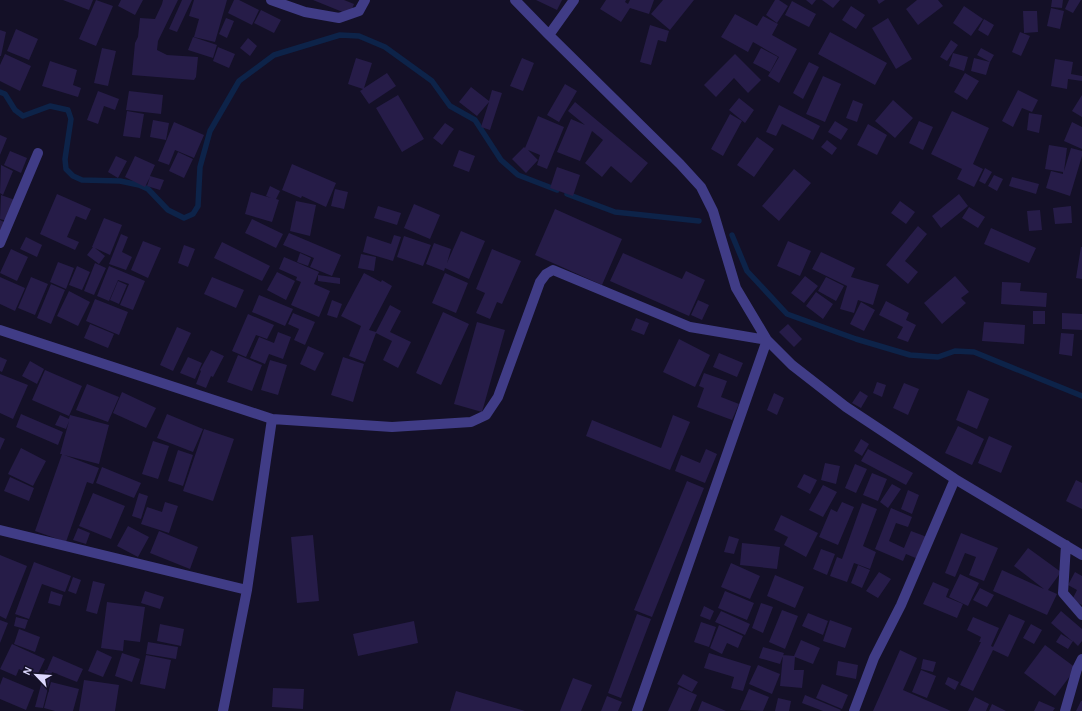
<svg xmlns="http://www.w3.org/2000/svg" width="1082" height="711" font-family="'Alegreya Sans',sans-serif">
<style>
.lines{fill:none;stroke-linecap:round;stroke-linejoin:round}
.stream{stroke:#0d2349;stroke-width:5.5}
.building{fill:#261c48}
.minor{stroke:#403c86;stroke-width:10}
</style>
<rect width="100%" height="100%" fill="#141027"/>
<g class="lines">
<!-- stream -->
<path class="stream" d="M0,92L5,94L15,110L23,116L50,106L68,110L71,119L65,159L66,169L73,176L82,180L120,181L139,185L148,189L168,210L184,218L193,214L198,206L200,167L210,131L239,81L274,55L340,35L359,36L385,47L432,81L450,106L475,120L501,160L518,175L557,190
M567,194L615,212L699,221
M732,235L747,271L787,314L856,339L910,355L938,357L955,351L974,352L1082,396"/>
</g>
<!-- building -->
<path class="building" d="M63,0H93L89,10Z
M96,0L113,6L96,46L79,39Z
M121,0H143L135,15L118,6Z
M163,0H178L158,41L157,50L167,55L198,57L196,77L194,80L132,75L135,43L138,37L140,18L155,19L162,4Z
M182,0H192L177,32L169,29Z
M194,0H227L215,42L194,37L199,19L189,16Z
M234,0H239L259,10L252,25L228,13Z
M313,0H344L354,4L350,15Z
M536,0H562L557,10Z
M606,0H626L625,2L628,4L630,0H654L649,14L630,8L621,22L600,9Z
M663,0H694L670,30L651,14Z
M775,0H779L788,6L777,23L766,15Z
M806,0H816L812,5Z
M822,0H840L833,8Z
M877,0H885L879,4Z
M917,0H938L943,6L918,25L906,9Z
M1052,0H1063L1062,8L1051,7Z
M1069,0H1081L1073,13L1065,9Z
M792,1L816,14L809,27L785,15Z
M851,6L865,15L856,29L842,20Z
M964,6L983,19L971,36L953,23Z
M1051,8L1064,11L1060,29L1047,26Z
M261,10L281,20L274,33L254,23Z
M1023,11H1037L1038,32L1024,33Z
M735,14L757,26L763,16L778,24L772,35L797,49L779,83L768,76L779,57L753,42L748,52L721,37Z
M226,18L234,21L227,38L219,34Z
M888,18L912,59L896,69L872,28Z
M984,19L994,25L988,36L978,30Z
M650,25L669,31L666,42L658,40L651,65L640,62Z
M16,29L38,39L29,60L7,51Z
M0,30L6,32L1,56H0Z
M830,32L887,63L875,85L818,54Z
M1020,32L1030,36L1021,56L1012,52Z
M193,37L217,45L213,58L188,50Z
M248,38L257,46L250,56L240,48Z
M951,40L958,45L947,61L940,57Z
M218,47L235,54L229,68L213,61Z
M102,48L116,51L108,86L94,83Z
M761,48L778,57L770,72L753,63Z
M981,48L994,55L990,62L977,55Z
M953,53L968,57L964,71L949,66Z
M5,54L31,66L20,91L0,81V65Z
M735,54L761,80L748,93L734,78L716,97L704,85Z
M356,58L372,63L364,88L387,73L396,86L369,104L360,91L363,89L348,84Z
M522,58L534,63L523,91L510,86Z
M974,58L990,62L986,75L971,71Z
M1055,59L1073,62L1071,74L1082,76V81L1068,79L1067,89L1051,86Z
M50,61L77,70L73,85L81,88L78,97L42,86Z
M809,62L819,67L803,99L793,93Z
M965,73L979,81L967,100L954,92Z
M823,76L841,84L825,122L806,114Z
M565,84L577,91L559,122L547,115Z
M471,87L489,101L492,90L502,93L490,130L481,127L489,102L477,116L459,102Z
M1018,90L1038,100L1032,112L1022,108L1013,127L1002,121Z
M98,91L119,99L115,110L104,106L98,124L87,120Z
M129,91L163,95L161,114L126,110Z
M398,95L424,139L402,152L376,108Z
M1082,95V117L1072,111Z
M739,98L754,110L745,123L729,110Z
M853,100L863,104L857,122L846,118Z
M893,100L913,118L895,138L875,121Z
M575,102L648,163L631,183L611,166L602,177L585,163L603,140L592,131L580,161L557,152L571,119L585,125L568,111Z
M779,105L820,126L813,140L782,124L776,136L766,132Z
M127,111L144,114L140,138L123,136Z
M952,111L989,128L973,164L983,169L974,187L957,179L962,169L931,154Z
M1029,113L1042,115L1039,133L1027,130Z
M730,114L742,121L723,156L711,149Z
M538,116L564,127L547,169L537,165L540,155L528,150L538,160L526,173L512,159L524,147L525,148Z
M153,120L169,123L166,140L150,137Z
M835,121L848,129L841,140L828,132Z
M919,121L933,127L923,150L909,143Z
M174,122L204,135L194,158L175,150L169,165L158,161Z
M1072,122L1082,127V149L1064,141Z
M445,123L454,129L442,145L433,138Z
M868,124L887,135L877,155L857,145Z
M0,135L7,138L0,155Z
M757,137L774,149L754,177L737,165Z
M827,140L837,148L832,155L821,147Z
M1049,145L1067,148L1064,171L1071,148L1082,151V156L1070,196L1046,188L1051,171L1063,174V172L1045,169Z
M459,150L475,156L469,172L453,166Z
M10,151L27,158L21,173L4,165Z
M178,152L193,159L184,178L169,171Z
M116,156L127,161L118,178L108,172Z
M135,156L155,165L150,176L164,180L160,190L147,186L150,177L145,187L125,177Z
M292,164L336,183L326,207L302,196L301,198L282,190Z
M1,165L13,171L3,195L0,193Z
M557,167L580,175L573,196L550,188Z
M985,168L992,172L985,184L979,181Z
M794,169L811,183L779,221L762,206Z
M994,175L1003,179L997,191L988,186Z
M1012,177L1039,184L1036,194L1009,186Z
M270,186L280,191L276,199L279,200L272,222L245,214L251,192L271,198L266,196Z
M335,189L348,192L344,209L331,206Z
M57,194L91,209L86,220L76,216L67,237L79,242L75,250L40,234Z
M959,194L968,206L941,228L932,216Z
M1,195L15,200L7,221L0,219Z
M296,201L316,205L310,236L290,231Z
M900,201L915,212L906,224L891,213Z
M414,204L440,215L430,239L404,228Z
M378,206L401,213L397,225L374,218Z
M1071,206L1072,223L1055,224L1053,208Z
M969,207L985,217L978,228L962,218Z
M555,209L622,239L602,285L535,255Z
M1040,210L1042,230L1029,231L1027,211Z
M104,218L122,225L110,255L95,248L105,256L99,264L87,255L93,247H92Z
M252,219L283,234L276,248L245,233Z
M0,220L6,223L0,238Z
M918,226L927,234L905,261L918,272L908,284L886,265Z
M991,228L1036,248L1029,263L984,244Z
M461,231L485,241L469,279L445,268L444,271L426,264L434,243L451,249L447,263Z
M289,233L341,255L332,276L310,267L314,258L283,245Z
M121,234L128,237L122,252L132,257L126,270L109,264Z
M394,235L401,237L393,261L363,252L367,236L391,244Z
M404,236L431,245L423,266L397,257Z
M26,237L42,245L37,257L20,249Z
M143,241L161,248L148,278L131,270Z
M788,241L811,251L800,276L777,266Z
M222,242L270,266L262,281L214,258Z
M184,245L195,249L188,267L178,263Z
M1081,247H1082V279L1076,278Z
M11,249L28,257L17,281L0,273Z
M492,249L521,261L502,304L497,302L490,319L476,313L485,293L476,289Z
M821,252L855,268L851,277L879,285L873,305L858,300L854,313L840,309L847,286L812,269Z
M300,253L311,258L308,266L297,262Z
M623,253L682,279L686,271L705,280L689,316L610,281Z
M361,254L376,257L374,271L358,268Z
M284,257L319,272L314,284L330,291L319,317L291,305L301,282L296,280L297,277L279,269Z
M58,262L74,268L66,289L50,282Z
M95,263L106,268L94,295L84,291Z
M77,266L90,272L82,290L69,285Z
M109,266L145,281L133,310L120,305L129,284L118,280L109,301L97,296Z
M277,272L295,281L286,300L267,290Z
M364,273L381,282L382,280L392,286L369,330L376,332L390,305L401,311L390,332L411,342L398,368L383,360L392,341L376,333L365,362L349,356L361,326L341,316Z
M445,273L468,283L456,313L432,303Z
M318,275L340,278V284L318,281Z
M805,276L818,286L804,303L791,293Z
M955,276L969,292L961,298L966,303L942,324L924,303Z
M0,277L25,288L15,311L0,304Z
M31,277L48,284L35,315L18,308Z
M212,277L244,290L236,308L204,294Z
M826,277L844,286L836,301L818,291Z
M118,281L127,285L119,304L110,300Z
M1002,282L1021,283L1020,291L1047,293L1046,307L1001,304Z
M51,284L65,290L51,324L37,318Z
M69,291L90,302L78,326L57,316Z
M816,292L833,304L823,319L806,306Z
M259,295L293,309L285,326L252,312Z
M95,299L128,312L119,335L86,321Z
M332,300L342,304L337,318L327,315Z
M698,300L709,305L702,320L691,315Z
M886,301L909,313L906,320L916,325L908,342L897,338L903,327L879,315Z
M861,302L875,310L864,331L850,324Z
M1033,311H1045V324H1033Z
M443,312L469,324L441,385L416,373Z
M293,313L315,322L305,345L294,340L299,329L288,324Z
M1062,313L1082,314V330L1062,329Z
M248,314L274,325L267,339L256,335L246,357L232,351Z
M636,318L649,323L644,335L631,330Z
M477,322L505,330L482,412L454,404Z
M984,322L1025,325L1024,344L982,341Z
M90,324L114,334L108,348L84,338Z
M788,324L802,339L794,347L779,332Z
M177,327L191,333L173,371L160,365Z
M278,332L291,337L283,359L269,354L265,364L250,358L259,337L274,343Z
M1061,333L1074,334L1072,356L1059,354Z
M679,339L710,355L695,387L663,372Z
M308,346L324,353L315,371L300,364Z
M211,350L224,356L213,377L211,376L206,388L196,384L201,371L200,370Z
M719,353L743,363L737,377L713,367Z
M238,355L262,365L252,391L227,382Z
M0,357L7,360L2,372L0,371Z
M188,357L202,363L195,379L180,373Z
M343,357L364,364L353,402L331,395Z
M270,360L287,365L278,395L261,390Z
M30,361L44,369L37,384L22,376Z
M45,370L82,386L69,416L32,400Z
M704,373L727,381L721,397L739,404L732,420L697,407L704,388L699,386Z
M0,374L28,385L13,419L0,413Z
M877,382L886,385L882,397L873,393Z
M904,383L919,389L908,415L893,408Z
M87,384L119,397L108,422L76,410Z
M968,390L989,399L977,429L956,420Z
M860,391L868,396L861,408L852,403Z
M122,392L156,408L146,428L113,413Z
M774,393L784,398L777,415L767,410Z
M21,414L63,432L58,445L16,427Z
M167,414L203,429L193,452L157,438Z
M60,415L69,419L70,415L109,425L99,464L64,455L99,468L93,484L87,482L66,542L35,531L62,454H60L69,421L66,429L55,425Z
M673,415L690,422L670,470L586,436L592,420L661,448Z
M958,426L984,439L972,465L945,453Z
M204,429L234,439L213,501L183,491Z
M989,436L1012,446L1001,473L978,463Z
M0,437L5,439L0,450Z
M861,439L869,444L862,456L854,451Z
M153,441L169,446L158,479L142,474Z
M21,448L46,461L33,486L8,474Z
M706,449L717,454L705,483L675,471L681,455L700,463Z
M868,449L913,473L906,485L861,461Z
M178,450L193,455L183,486L168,481Z
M825,463L840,466L836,484L821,480Z
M855,464L867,469L856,493L845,488Z
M102,467L141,483L134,498L96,483Z
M872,473L887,479L878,501L863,495Z
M804,474L817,480L810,494L797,487Z
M10,477L34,488L29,501L4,491Z
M1076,480L1082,483V509L1066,501Z
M687,481L704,488L652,617L634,610Z
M892,484L901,489L888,508L880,502Z
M823,485L837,492L823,517L809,510Z
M908,490L919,495L912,514L901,509Z
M93,493L125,506L111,539L79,526Z
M139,493L148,496L141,519L132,516Z
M165,502L178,506L169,533L141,524L147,507L162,512Z
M842,502L854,507L838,545L819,537L831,509L837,512Z
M862,503L877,509L863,546L876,552L870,569L854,563L847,582L830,576L837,557L842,559Z
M891,508L912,517L908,527L896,523L889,541L904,548L911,531L927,537L918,559L906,554L903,561L875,549Z
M781,515L818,533L806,557L784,545L788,537L774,530Z
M128,526L149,537L138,557L117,546Z
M78,528L90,533L86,544L73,540Z
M159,531L198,547L190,569L150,553Z
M961,533L998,548L984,581L969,575L976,557L965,553L955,577L945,573Z
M313,535L319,601L297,603L291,537Z
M729,536L739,539L734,554L724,552Z
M742,543L780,547L777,569L740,565Z
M1028,548L1061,572L1048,590L1057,594L1047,615L993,591L1002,570L1044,589L1014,566Z
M821,549L835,554L827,575L813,569Z
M0,555L27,566L6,619L0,616Z
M34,562L71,576L65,592L42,584L29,619L15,614Z
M731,563L760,576L750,599L721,587Z
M858,565L870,570L862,588L851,583Z
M879,572L891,579L878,598L866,591Z
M1075,572L1082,576V605L1072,600L1077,590L1068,585Z
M960,574L979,583L968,606L949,597Z
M775,575L804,587L795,608L767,596Z
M73,577L81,580L76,594L68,591Z
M93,581L105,584L97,614L86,611Z
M933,582L949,589L946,597L963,604L957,618L923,604Z
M980,588L994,595L987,607L973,600Z
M51,591L63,595L60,606L48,603Z
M145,591L164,597L160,609L141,603Z
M725,591L754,603L747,620L718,608Z
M107,602L145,607L140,642L124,640L123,651L101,648Z
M761,603L773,607L763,633L752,628Z
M704,606L714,611L710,620L700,616Z
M782,610L798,616L785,649L769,642Z
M721,611L750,624L745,635L715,622Z
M1061,611L1082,629V641L1078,646L1073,641L1068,649L1056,642L1061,634L1072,641L1051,623Z
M808,613L828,621L823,635L802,626Z
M637,614L651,619L621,698L608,693Z
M1009,614L1025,621L1008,657L993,650L973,691L960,685L981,642H979L981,637L967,630L973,617L999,628L991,646L993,647Z
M16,617L28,620L25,629L14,626Z
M0,620L8,623L0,643Z
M830,620L852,628L845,648L823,641Z
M414,621L418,643L358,656L353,634Z
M701,622L716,627L709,647L694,642Z
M160,624L184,629L181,646L157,641Z
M1031,624L1042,630L1034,644L1023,638Z
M719,625L743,636L738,648L727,643L722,654L710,648Z
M19,629L40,637L35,652L14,644Z
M801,640L820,648L813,664L795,657L794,670H804L802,688L780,686L783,655L794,656Z
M148,642L178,647L176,659L146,654Z
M12,644L45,659L36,678L19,669L16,676L0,669Z
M1045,645L1076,668L1055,696L1024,673Z
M763,647L784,653L780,664L759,658Z
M97,650L112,657L103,677L88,671Z
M900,650L917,658L903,690L951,711H873Z
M122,653L140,659L132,682L115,676Z
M709,653L751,666L743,691L731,688L734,677L704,668Z
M146,655L171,660L165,689L140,684Z
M53,656L83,669L77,682L52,672L43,708L35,707L45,670L51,671L47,670Z
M923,659L936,662L933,672L921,669Z
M838,661L858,665L856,679L836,675Z
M758,665L780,674L772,694L749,684Z
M921,670L936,676L927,698L912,692Z
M683,674L698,682L692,692L677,684Z
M3,677L34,690L26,710L0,699V685Z
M948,677L959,682L955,690L945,684Z
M573,678L592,685L581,711H560Z
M84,680L119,685L115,711H79Z
M51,682L79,689L73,711H55L44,708Z
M822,684L848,695L842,709L816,698Z
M679,687L697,695L690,711H668Z
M273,688L304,689L303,709L272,707Z
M749,689L769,697L763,711L740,710Z
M456,691L525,711H450Z
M805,695L841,710L840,711H823L802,703Z
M607,696L622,702L618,711H601Z
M975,697L989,704L986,711H968Z
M778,698L791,701L789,711H775Z
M702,701L726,711H698Z
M1039,701L1055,708L1053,711H1034Z
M1081,701H1082V711H1076Z
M992,704L1006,711H989Z"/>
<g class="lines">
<!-- minor -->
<path class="minor" d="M271,0L305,12L339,18L359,11L365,0
M515,0L549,35L680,164L701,187L713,211L736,288L767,340L792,365L846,407L955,479L1082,555
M549,35L574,0
M0,243L38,153
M0,330L272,419L392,427L471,422L486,415L498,397L540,282L546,274L553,270L690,327L767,340L637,711
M0,530L247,590
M1066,545L1063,593L1082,615
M223,711L247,590L272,419
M854,711L874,658L901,605L955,479
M1065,711L1077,669L1082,659"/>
</g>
<!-- north arrow -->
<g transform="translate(36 675) rotate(295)" stroke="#141027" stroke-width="3" paint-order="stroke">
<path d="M0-3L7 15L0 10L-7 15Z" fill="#dcd7fe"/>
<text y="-6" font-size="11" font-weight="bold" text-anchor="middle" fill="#dcd7fe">N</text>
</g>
</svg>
